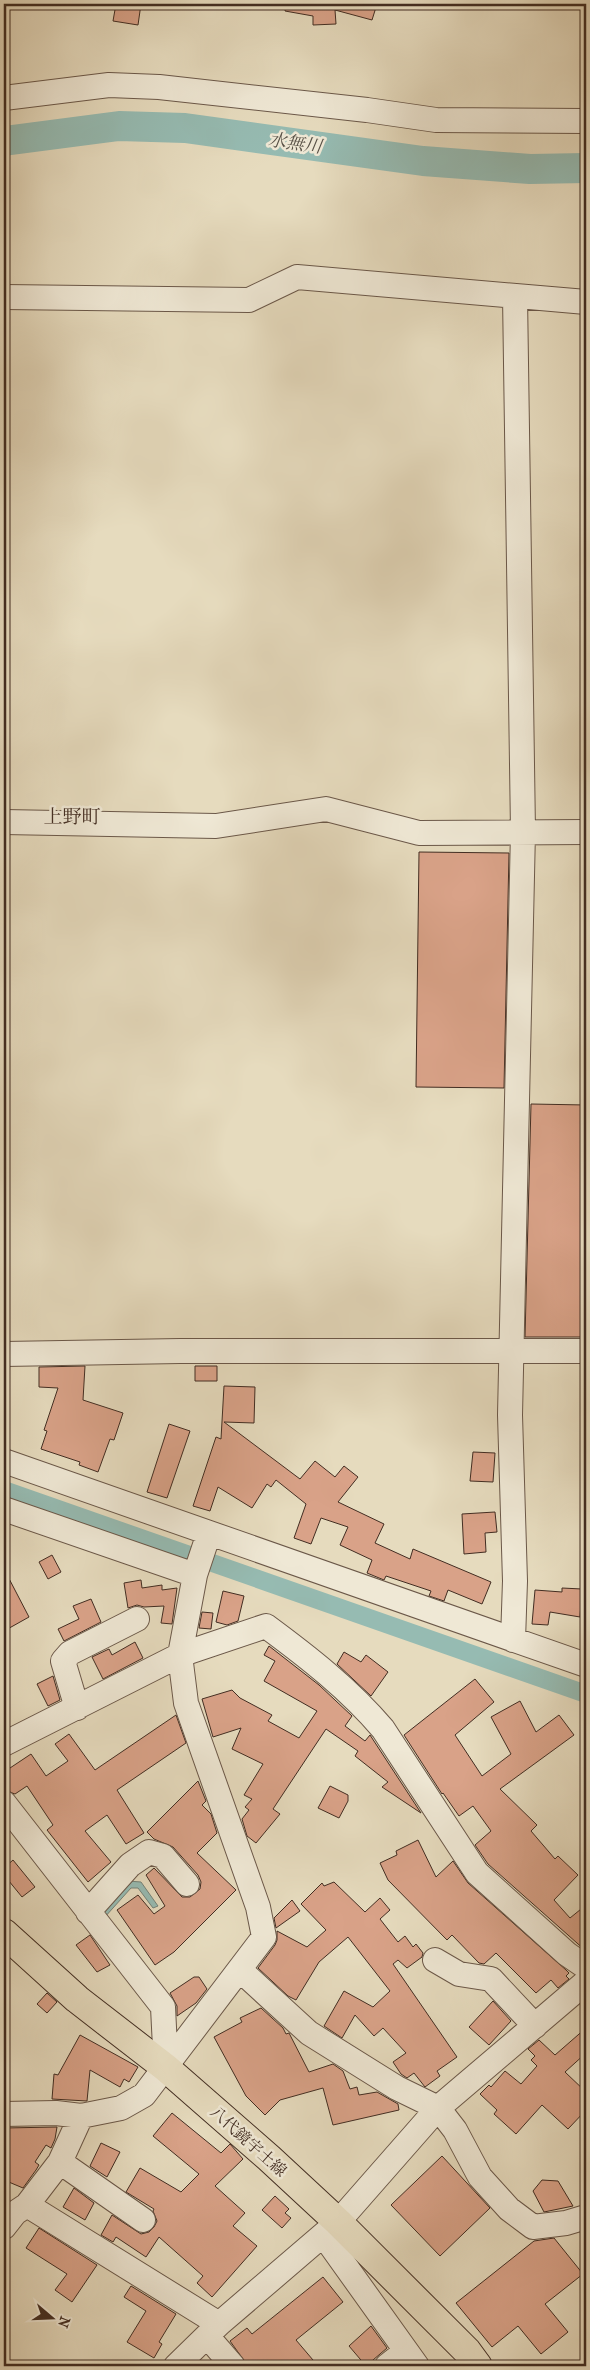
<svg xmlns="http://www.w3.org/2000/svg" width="590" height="2370" font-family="'IM FELL French Canon','Noto Serif JP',serif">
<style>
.water{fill:#96bbb2;stroke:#748278}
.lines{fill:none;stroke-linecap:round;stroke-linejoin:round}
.canal{stroke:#96bbb2;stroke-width:18}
.river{stroke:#96bbb2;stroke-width:30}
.building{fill:#d9a288;stroke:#422d22}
.minor-casing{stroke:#6b5849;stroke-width:26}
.major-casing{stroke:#422d22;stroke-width:30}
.minor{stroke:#efe8d5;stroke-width:24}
.major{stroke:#e6dbbe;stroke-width:28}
.labels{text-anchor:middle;stroke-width:5;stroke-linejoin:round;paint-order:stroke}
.street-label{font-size:16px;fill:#422d22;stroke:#efe8d5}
.water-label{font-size:18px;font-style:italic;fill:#575046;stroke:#efe8d5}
.quarter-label{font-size:19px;fill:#422d22;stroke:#efe8d5}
</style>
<rect width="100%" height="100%" fill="#e6dbbe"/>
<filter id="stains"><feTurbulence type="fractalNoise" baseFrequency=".004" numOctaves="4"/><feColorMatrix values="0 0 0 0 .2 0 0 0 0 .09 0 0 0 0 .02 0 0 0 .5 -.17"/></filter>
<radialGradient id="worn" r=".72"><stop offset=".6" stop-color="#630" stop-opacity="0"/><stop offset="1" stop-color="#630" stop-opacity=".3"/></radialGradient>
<!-- water -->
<path class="water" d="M128,1881L141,1882L158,1906L153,1908L138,1888H131L104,1918L97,1914Z"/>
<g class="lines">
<!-- canal -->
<path class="canal" d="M4,1490L586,1694"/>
<!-- river -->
<path class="river" d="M4,141L119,126L185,128L423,161L530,169L586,168"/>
</g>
<!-- building -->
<path class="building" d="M116,4H141L138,25L113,21Z
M286,4H377L372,20L335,10L336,24L313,25V16L285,11Z
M419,852L509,853L504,1088L416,1087Z
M531,1104L586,1105V1337H525Z
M85,1366L83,1400L123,1413L114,1440L110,1439L98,1472L79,1465L80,1462L41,1449L47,1431L44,1430L58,1388L39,1387V1367Z
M195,1366H217V1381H195Z
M224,1386L255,1387L254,1423L224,1422L300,1479L315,1461L335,1477L344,1466L358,1477L338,1502L384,1524L375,1543L410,1559L413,1549L491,1582L482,1604L448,1590L444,1601L429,1596L431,1591L386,1576L384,1580L367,1573L372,1560L340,1545L348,1527L321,1518L311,1544L294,1538L306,1504L276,1480L271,1487L267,1484L252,1508L218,1487L210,1511L193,1506L216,1437L221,1439Z
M169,1424L190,1431L167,1498L147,1492Z
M473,1452L495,1453L493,1482L470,1481Z
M495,1512L497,1532L485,1533L486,1552L464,1554L462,1514Z
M52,1555L61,1572L48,1579L39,1562Z
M4,1569L29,1617L4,1631Z
M141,1580L142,1588L162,1585V1590L177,1588L172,1624L161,1623L164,1606L144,1607L137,1605L128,1608L124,1583Z
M562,1588L582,1589L580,1617L550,1612L548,1625L532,1624L535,1590L562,1592Z
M223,1591L244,1596L238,1621L227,1625L216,1622Z
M91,1599L101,1622L64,1641L58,1629L79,1619L73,1606Z
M202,1612L213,1613L211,1629L199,1628Z
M135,1642L143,1658L103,1679L92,1657L109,1649L112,1655Z
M269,1646L319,1685L352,1716L345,1726L365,1741L370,1735L421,1813L382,1787L388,1782L355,1756L358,1751L326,1729L273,1809L280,1814L256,1843L247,1836L242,1819L249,1810L245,1807L252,1799L244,1795L263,1764L232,1749L241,1728L213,1737L202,1699L232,1690L240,1698L272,1715L268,1721L299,1738L317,1711L264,1681L275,1661L264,1655Z
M344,1652L361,1662L366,1655L388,1672L371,1696L337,1664Z
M53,1676L60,1700L48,1706L37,1684Z
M475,1679L494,1702L455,1735L482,1776L511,1754L491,1717L520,1701L536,1732L559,1715L574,1735L500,1789L537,1825L531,1831L555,1859L558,1856L578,1875L554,1900L570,1918L586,1905V1951L488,1864L475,1845L491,1831L473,1806L459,1816L443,1793L442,1794L404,1735Z
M176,1715L186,1743L117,1790L144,1833L126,1844L107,1815L85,1831L111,1862L88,1882L47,1830L53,1825L27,1786L15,1794L4,1790V1772L31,1754L46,1776L68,1761L55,1744L69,1734L95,1770Z
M198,1781L206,1801L202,1805L211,1814L217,1833L197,1853L236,1890L174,1952L155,1965L117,1910L138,1895L154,1914L165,1906L146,1875L154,1868L182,1897H190L200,1889L201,1882L198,1875L173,1847L154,1839L147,1832Z
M330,1786L348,1795V1801L339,1818L318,1808Z
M418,1840L436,1877L453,1861L468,1883L566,1970L569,1973L566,1976L569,1979L558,1988L551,1980L536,1993L496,1953L484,1964L479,1963L452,1935L447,1940L388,1880L380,1863L397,1855L396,1851Z
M13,1860L35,1887L22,1897L4,1875V1868Z
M334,1882L365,1912L380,1898L390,1910L380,1919L398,1942L405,1936L413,1947L416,1944L423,1953L422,1957L407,1968L398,1960L393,1964L457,2057L437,2071L440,2076L425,2087L414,2073L407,2078L401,2074L393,2062L406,2053L383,2028L374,2036L355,2015L342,2038L324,2026L344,1991L373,2007L390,1991L348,1937L319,1962L296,2000L288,1996L258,1968L275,1945L277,1940V1931L307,1947L326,1930L301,1904L322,1883L324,1886Z
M292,1900L300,1911L276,1928L274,1918Z
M90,1935L110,1965L97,1972L76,1945Z
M194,1977H199L207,1989L196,2003L177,2016V2006L170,1993Z
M47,1993L57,2002L47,2013L37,2004Z
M493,2001L511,2021L489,2045L469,2027Z
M261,2008L283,2028L286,2034L289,2033L309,2072L333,2064L343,2071L350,2089L357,2087L359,2095L377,2092L398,2104L399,2110L333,2125L323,2088L280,2100L265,2115L246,2096L214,2037L242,2022L240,2018Z
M586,2028V2053L565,2072L586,2092V2110L568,2129L542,2105L516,2134L494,2114L497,2110L480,2094L489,2085L491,2087L505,2071L521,2084L537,2066L531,2060L535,2056L528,2049L539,2040L555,2055Z
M80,2035L138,2067L129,2082L124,2079L120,2087L90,2070L87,2101L52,2099L54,2074L58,2075Z
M172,2113L221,2153L230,2144L243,2159L215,2186L245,2213L233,2226L257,2246L212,2297L197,2283L203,2276L159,2237L146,2257L116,2237L113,2242L101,2235L112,2215L141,2234L149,2232L154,2227L157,2221L153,2211L154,2209L126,2192L140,2168L181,2192L199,2174L153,2136Z
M57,2127L55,2139L51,2148L46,2145L35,2162L39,2165L36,2170L23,2188L4,2180V2128Z
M101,2143L120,2152L107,2177L90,2166Z
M442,2156L490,2208L440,2256L391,2205Z
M542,2180L558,2181L573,2206L544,2212L533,2191Z
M74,2188L94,2203L85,2220L63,2207Z
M275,2196L289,2209L285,2213L291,2218L282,2228L262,2210Z
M39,2228L97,2265L72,2302L55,2290L67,2274L26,2248Z
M554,2238L583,2274L545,2304L568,2332L541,2354L518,2326L492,2347L456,2303L534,2241Z
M323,2277L343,2302L296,2340L313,2360L305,2366H248L230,2341L247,2328L252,2334Z
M131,2286L176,2314L159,2342L162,2344L154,2358L127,2342L146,2311L124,2297Z
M371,2326L387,2348L366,2366L349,2346Z"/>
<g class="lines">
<defs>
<path id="minor" d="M4,98L109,85L159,87L367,110L436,120L586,121
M4,297L249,300L297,277L586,302
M4,822L216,826L326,809L419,833L586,832
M4,1354L180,1351H586
M4,1461L586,1665
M4,1509L195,1575
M513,1640L515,1581L510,1415L523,831L515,296
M77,1708L63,1661L70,1653L137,1619
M4,1744L180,1655L266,1626C308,1657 349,1689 383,1729L477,1873L567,1954L586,1967
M4,1803L163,2007L166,2068
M88,1912L130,1865L149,1852L163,1856L187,1884
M435,1960L459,1974L491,1979L535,2026
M240,1970L309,2033L397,2088L438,2108L455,2130L480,2177L509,2209L533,2227L566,2223L586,2217
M4,2114L56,2113L81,2116L121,2108L144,2095L264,1937L258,1907L186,1703L180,1655L195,1575L209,1533
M60,2162L143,2220
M27,2205L219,2324
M4,2227L15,2213L27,2205L60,2162L81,2116
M324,2236L417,2366
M207,2336L233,2366
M176,2366L219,2324L338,2222L438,2108L586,1982
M387,2366L406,2351"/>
<path id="major" d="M4,1933L77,1999L166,2068L269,2158L338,2222L467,2351L478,2366"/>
</defs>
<!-- minor casing -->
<use href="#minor" class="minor-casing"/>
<!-- major casing -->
<use href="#major" class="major-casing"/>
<!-- minor -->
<use href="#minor" class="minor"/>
<!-- major -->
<use href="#major" class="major"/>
</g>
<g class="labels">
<!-- street labels -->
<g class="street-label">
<text transform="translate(249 2141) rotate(42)" y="6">八代鏡宇土線</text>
</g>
<!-- water labels -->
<g class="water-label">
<text transform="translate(295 143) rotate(8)" y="6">水無川</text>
</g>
<!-- quarter labels -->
<g class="quarter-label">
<text x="72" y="823">上野町</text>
</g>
</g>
<!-- margin -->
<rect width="590" height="2370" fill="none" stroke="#e6dbbe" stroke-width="20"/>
<rect x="5" y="5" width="580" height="2360" fill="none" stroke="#422d22" stroke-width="2.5"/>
<rect x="10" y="10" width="570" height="2350" fill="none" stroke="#422d22"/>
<!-- north arrow -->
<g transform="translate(52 2318) rotate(109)" stroke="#efe8d5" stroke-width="4" paint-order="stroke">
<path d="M0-4L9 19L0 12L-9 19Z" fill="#422d22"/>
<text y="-8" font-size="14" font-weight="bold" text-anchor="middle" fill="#422d22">N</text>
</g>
<rect width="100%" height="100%" filter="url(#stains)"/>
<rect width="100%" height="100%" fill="url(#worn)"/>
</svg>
